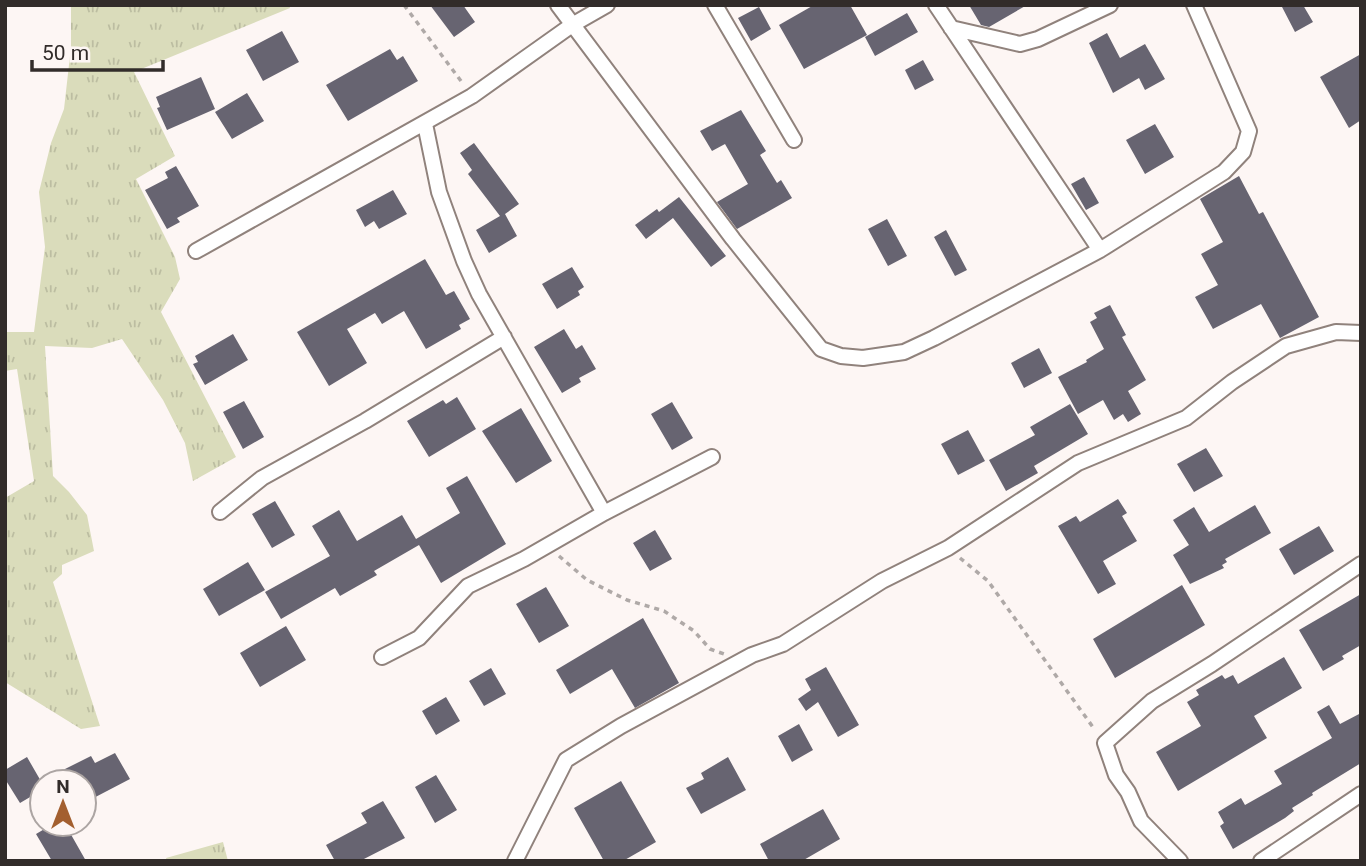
<svg xmlns="http://www.w3.org/2000/svg" width="1366" height="866" font-family="Roboto,sans-serif">
<style>
.grass{fill:url(#grass-tufts)}
.building{fill:#676471}
.lines{fill:none;stroke-linecap:round;stroke-linejoin:round}
.street-casing{stroke:#90827c;stroke-width:18}
.path{stroke:#afa9a7;stroke-width:3.5;stroke-dasharray:5 5;stroke-linecap:butt}
.street{stroke:#fff;stroke-width:14}
</style>
<defs>
<pattern id="grass-tufts" width="24" height="20" patternUnits="userSpaceOnUse" patternTransform="scale(1.75)"><rect width="24" height="20" fill="#dadcbb"/><path d="M3 7l-1-3M5 7V3M7 7l1-3M15 17l-1-3M17 17v-4M19 17l1-3" fill="none" stroke="#bcbda1"/></pattern>
</defs>
<rect width="100%" height="100%" fill="#fdf6f4"/>
<!-- grass -->
<path class="grass" d="M71,5H289L290,8L134,72L175,156L136,179L175,257L180,279L161,312L236,457L193,481L185,443L163,400L122,339L92,348L45,346L53,476L69,492L87,515L94,551L62,565V574L53,582L100,726L81,729L5,682V498L34,481L17,369L5,371V332H34L45,247L39,192L51,143L64,109L71,47Z
M223,842L228,861H167L166,858Z"/>
<!-- building -->
<path class="building" d="M430,5H463L475,22L454,37Z
M814,5H850L867,35L804,69L779,25Z
M969,5H1027L989,27L981,25Z
M1281,5H1303L1313,22L1295,32Z
M759,7L771,29L751,41L738,18Z
M907,13L918,32L875,56L865,37Z
M282,31L299,62L263,81L246,50Z
M1107,33L1120,58L1145,44L1165,79L1145,90L1139,78L1113,93L1089,43Z
M390,49L397,60L403,56L418,81L348,121L326,85Z
M1361,54V120L1349,128L1320,77Z
M923,60L934,80L915,90L905,70Z
M201,77L215,109L167,130L157,108L160,107L156,97Z
M247,93L264,121L232,139L215,112Z
M741,110L766,151L760,155L777,183L781,180L792,198L737,229L717,202L748,184L725,144L712,151L700,131Z
M1155,124L1174,157L1145,174L1126,140Z
M474,143L519,204L505,214L517,236L489,253L476,230L500,216L468,174L472,170L460,153Z
M176,166L199,206L177,218L180,222L167,229L145,190L168,178L165,172Z
M1239,176L1259,214L1263,212L1319,317L1280,338L1261,304L1213,329L1195,297L1218,285L1201,254L1223,242L1200,199Z
M1084,177L1099,203L1086,210L1071,184Z
M393,190L407,214L379,229L374,221L365,227L356,210Z
M679,197L726,256L711,267L673,218L646,239L635,225L657,209L659,212Z
M887,219L907,256L888,266L868,229Z
M946,230L967,270L955,276L934,237Z
M425,259L446,295L454,291L470,319L459,325L461,329L426,349L404,311L382,324L375,313L347,329L367,363L329,386L297,332Z
M572,267L584,287L578,291L580,295L557,309L542,284Z
M1110,305L1126,335L1122,337L1146,380L1128,391L1141,414L1128,422L1123,414L1114,420L1103,400L1078,414L1058,377L1087,362L1086,360L1104,349L1090,322L1097,318L1094,313Z
M564,329L576,349L582,345L596,369L579,378L581,382L562,393L534,347Z
M233,334L248,360L205,385L193,364L198,362L195,356Z
M1039,348L1052,373L1024,388L1011,363Z
M457,397L476,429L429,457L407,421L443,400L446,404Z
M244,401L264,437L243,449L223,412Z
M672,402L693,438L672,450L651,414Z
M1070,404L1088,434L1034,466L1038,473L1006,491L989,460L1035,435L1030,427Z
M521,408L552,461L516,483L482,431Z
M968,430L985,461L958,475L941,444Z
M1206,448L1223,476L1194,492L1177,464Z
M467,476L506,544L441,583L419,545L374,571L377,575L340,596L335,588L281,619L265,592L330,556L312,526L339,510L357,541L402,515L416,539L460,513L446,488Z
M1118,499L1127,513L1122,516L1137,541L1103,561L1116,584L1098,594L1058,526L1076,516L1080,522Z
M275,501L295,535L272,548L252,514Z
M1255,505L1271,533L1225,559L1227,562L1222,565L1224,568L1190,584L1173,555L1189,545L1173,520L1194,507L1209,532Z
M1319,526L1334,551L1294,575L1279,549Z
M655,530L672,559L650,571L633,543Z
M248,562L265,590L219,616L203,589Z
M1182,585L1205,625L1115,678L1093,639Z
M546,587L569,626L539,643L516,604Z
M1361,594V645L1342,656L1344,659L1323,671L1299,630Z
M643,618L679,683L635,708L612,669L570,694L556,670Z
M286,626L306,660L260,687L240,653Z
M1284,657L1302,688L1254,716L1267,738L1178,791L1156,752L1201,726L1187,702L1199,695L1196,690L1222,675L1225,679L1233,675L1238,684Z
M826,667L859,725L838,737L818,702L806,711L798,699L811,690L805,679Z
M491,668L506,694L484,706L469,681Z
M446,697L460,721L436,735L422,711Z
M1329,705L1340,724L1361,713V763L1312,793L1313,795L1292,808L1294,811L1285,818L1233,849L1220,826L1224,823L1218,812L1241,798L1245,805L1282,784L1274,771L1332,738L1317,712Z
M799,724L813,750L792,762L778,736Z
M115,753L130,779L84,803V782H69L63,770L91,756L95,763Z
M27,757L42,783V790L20,803L5,779V770Z
M728,757L746,790L701,814L686,788L704,779L701,773Z
M436,775L457,810L435,823L415,787Z
M621,781L656,842L623,861H604L574,808Z
M383,801L405,838L360,861H335L326,845L367,823L361,813Z
M823,809L840,839L802,861H769L760,844Z
M53,824H65L86,861H52L36,834Z"/>
<g class="lines">
<defs>
<path id="street" d="M558,5L733,239L821,349L841,356L863,358L904,352L934,338L1100,250L1224,172L1243,152L1249,131L1194,5
M715,5L794,140
M936,5L1100,250
M951,28L1020,44L1038,39L1110,5
M425,124L439,192L464,261L479,294L604,513
M196,251L472,96L572,25L607,5
M220,512L262,478L365,421L504,337
M382,657L419,638L468,586L524,559L604,513L712,457
M515,861L566,760L621,726L752,655L783,644L882,581L948,548L1078,463L1186,418L1232,382L1286,346L1336,332L1361,333
M1180,861L1141,821L1128,792L1116,775L1105,743L1152,701L1212,664L1361,564
M1261,861L1361,794"/>
</defs>
<!-- street casing -->
<use href="#street" class="street-casing"/>
<!-- path -->
<path class="path" d="M404,5L464,85
M559,556L587,580L627,600L664,611L694,631L710,649L724,654
M960,558L988,581L1095,730"/>
<!-- street -->
<use href="#street" class="street"/>
</g>
<!-- border -->
<rect width="1366" height="866" fill="none" stroke="#322c2a" stroke-width="14"/>
<!-- north arrow -->
<g transform="translate(63 803)"><circle r="33" fill="#fdf6f4" stroke="#aca5a3" stroke-width="2"/>
<path d="M0-5L12 26L0 18L-12 26Z" fill="#a35f2f"/>
<text y="-10" font-size="19" font-weight="bold" text-anchor="middle" fill="#322c2a">N</text>
</g>
<!-- scale -->
<path d="M32 60v10h131v-10" fill="none" stroke="#322c2a" stroke-width="3.5"/>
<text x="42" y="60" font-size="21" fill="#322c2a" stroke="#fdf6f4" stroke-width="5" paint-order="stroke">50 m</text>
</svg>
